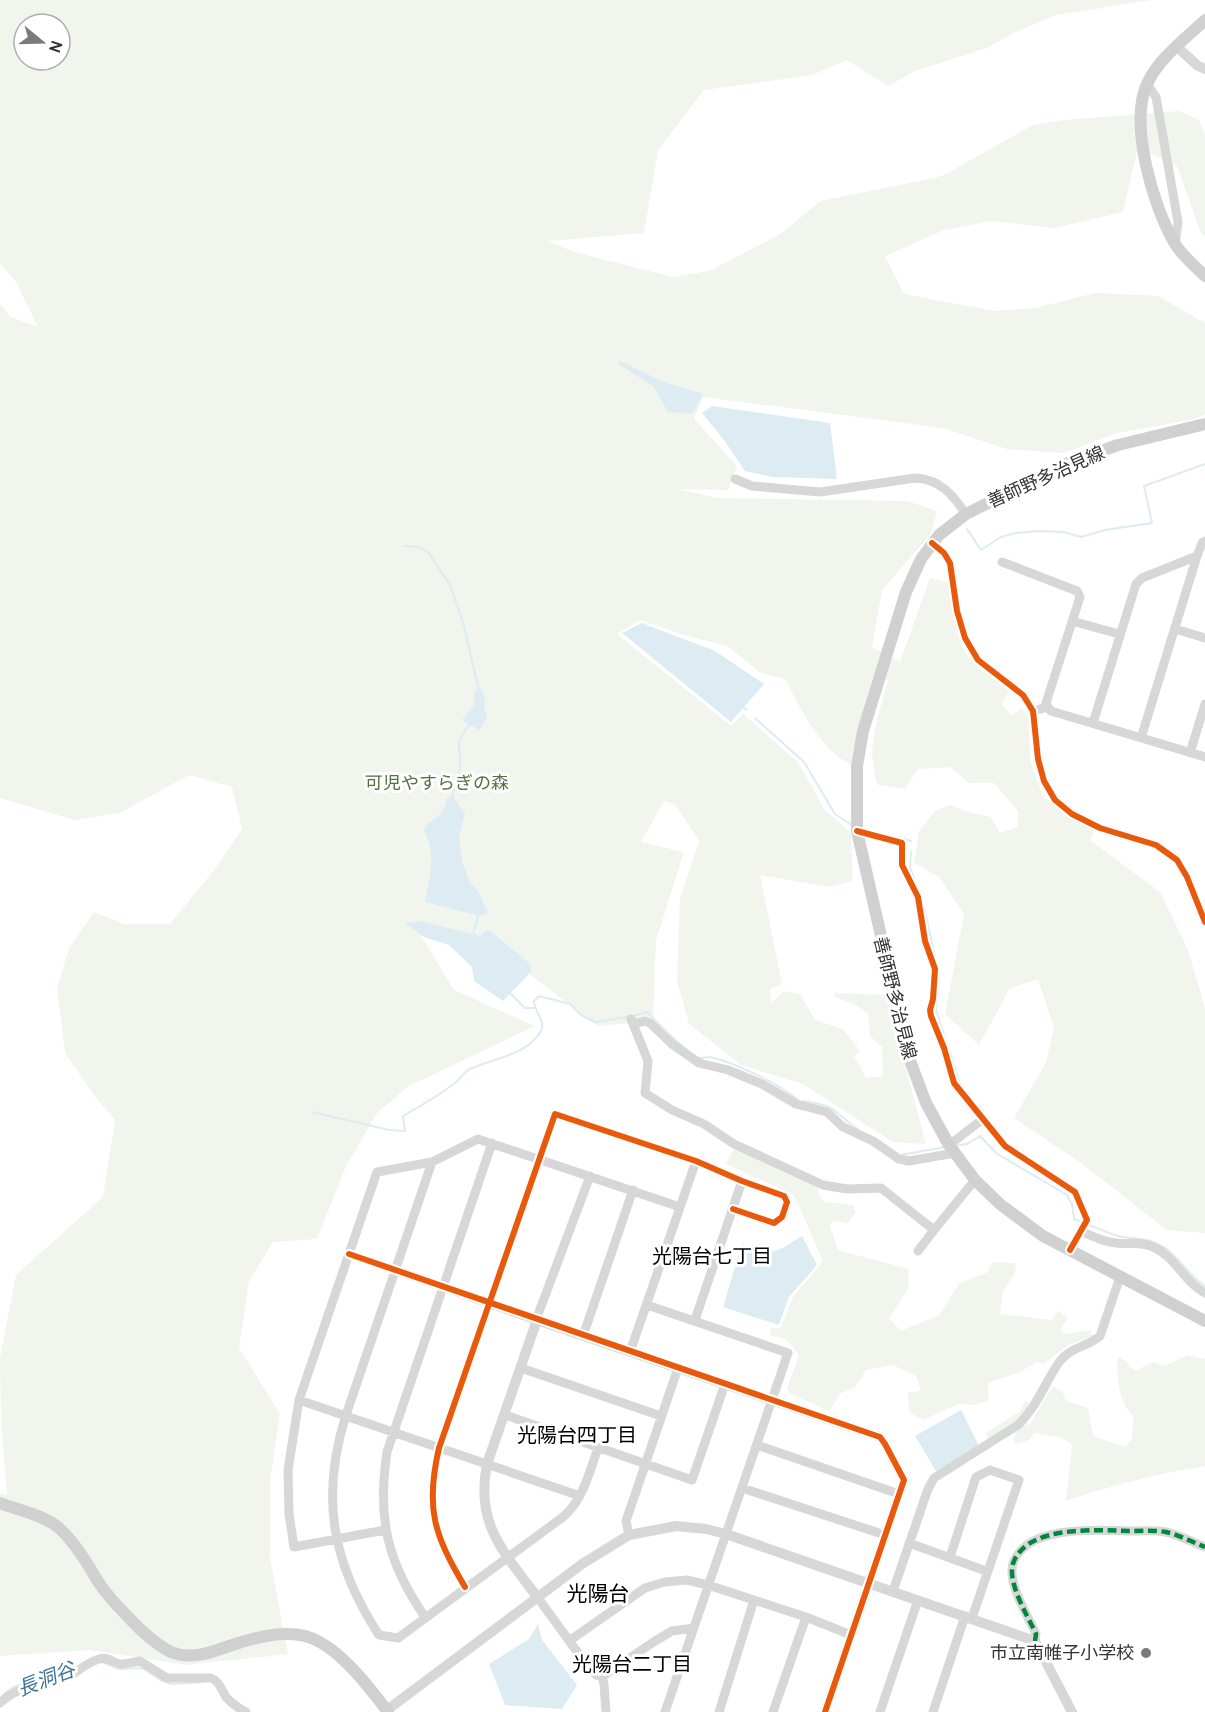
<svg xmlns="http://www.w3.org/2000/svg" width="1205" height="1712" font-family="Cabin,'Noto Sans JP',sans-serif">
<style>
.green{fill:#f1f5ed;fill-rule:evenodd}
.water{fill:#ddebf3}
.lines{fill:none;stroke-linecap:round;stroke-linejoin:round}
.stream{stroke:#ddebf3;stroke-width:2}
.minor{stroke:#d7d7d7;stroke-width:9}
.tertiary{stroke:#d7d7d7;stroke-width:10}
.secondary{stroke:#d0d0d0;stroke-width:12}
.quiet{stroke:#00873e;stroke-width:4.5;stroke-dasharray:9 4.5;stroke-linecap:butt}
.cycleway-casing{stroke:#fff;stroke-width:10}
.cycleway{stroke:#e8590c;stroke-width:6}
.poi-dot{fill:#7a7a7a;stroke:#fff;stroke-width:2}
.labels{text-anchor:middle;stroke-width:6;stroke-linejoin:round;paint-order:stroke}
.street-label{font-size:18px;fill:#333;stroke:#fff}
.park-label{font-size:18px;fill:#56703f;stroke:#fff}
.poi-label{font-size:18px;fill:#333;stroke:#fff;text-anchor:end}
.neighbourhood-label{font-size:20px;fill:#000;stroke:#fff}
.water-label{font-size:20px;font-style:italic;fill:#3f7597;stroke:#fff}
.quarter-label{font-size:21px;fill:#000;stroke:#fff}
</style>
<rect width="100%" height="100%" fill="#fff"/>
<!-- green -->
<path class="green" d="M0,0H1151L1056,15L1016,32L987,48L915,71L888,86L847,60L812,75L704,90L658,150L644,233L548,241L574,252L673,277L709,271L779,235L821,201L935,178L946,174L1033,125L1064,120L1179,111L1199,120L1205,134V237L1200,231L1177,166L1138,147L1123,212L1054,228L992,221L944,230L885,256L904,294L994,311L1036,308L1095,293L1158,296L1205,323V414L1195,419L1118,433L1063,453L1007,449L943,428L703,397L694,419L737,466L728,490L679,489L717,498L907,501L937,511L931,534L882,590L872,647L900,662L930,578L950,583C953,609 955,645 975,664C985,674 999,681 1010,690L1002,704L1011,715L1022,709L1029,717L1030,761L1043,796L1077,822L1095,829L1090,840L1160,892L1188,950L1205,1008V1233L1167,1230L1081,1163L1014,1118L1046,1063L1054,1028L1038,979L1010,988L979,1045L945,1014L964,914L939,877L914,863L919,831L936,810L951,805L971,813L991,817L1000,833L1018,827V811L994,783H969L950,767L918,769L905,789L878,785C864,748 879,716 888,681L873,676L853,750L851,765C818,747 802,711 785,679L761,673L727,646L681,634L640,620L617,634L731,726L743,714L799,763L824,809L851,833L853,881L830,887L760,875L782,984L770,989L771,1003L784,991L800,994L815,1020L843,1029L860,1051L854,1056L866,1078L883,1076L882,1047L870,1036L868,1013L856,1005L835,997L834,993L886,995L926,1144L893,1142L803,1084L741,1065L689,1024L677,981L680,898L699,841L675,804L664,801L641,842L684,852L656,940L653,1021L597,1026L486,941L429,939L420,934L454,990L535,1026L409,1086L377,1113L346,1166L317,1239L273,1242L249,1281L239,1348L280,1414L270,1481V1558L288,1654L186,1665L90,1650L0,1656V1494H7L1,1420L0,1358L16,1275L103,1197L115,1120L94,1095L65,1053L57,987L69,949L94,912L124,924H170L215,869L242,829L232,787L189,775L120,813L75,820L0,798V304L11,317L38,327L16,282L0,264ZM24,24H60V60H24Z
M734,1148L818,1185L819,1195L825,1202L853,1205L856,1212L848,1223L834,1220L830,1226L838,1250L909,1269L908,1289L889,1318L901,1331L939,1315L959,1284L988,1272L993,1262L1015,1263L1016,1271L1003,1291L1000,1314L1052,1320L1058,1311L1068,1318L1060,1329L1066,1334L1091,1330L1092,1336L1067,1346L1043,1364L1037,1362L1017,1373L988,1383L989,1401L973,1405L958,1404L923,1420L909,1412L908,1392L921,1391L916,1376L893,1365L866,1370L854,1388L841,1393L829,1411L791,1394L787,1389L799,1355L787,1340L770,1335L771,1327L780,1329L793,1297L823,1261L794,1195L726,1164Z
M1188,1355L1205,1359V1466C1157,1474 1111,1485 1066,1501L1072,1445L1061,1437L1035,1433L1029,1440L1015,1444L1013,1440L1016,1435L1011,1427L987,1439L986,1433L1019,1412L1025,1401L1031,1405L1021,1421L1025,1426L1030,1424L1053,1386L1063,1393L1066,1401L1088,1408L1093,1436L1125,1447L1132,1438L1133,1416C1118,1401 1118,1380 1117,1359L1120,1356L1135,1371L1153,1362L1164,1366Z"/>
<!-- water -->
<path class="water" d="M620,361L664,382L703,394L692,414L668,412L654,387L617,363Z
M712,406L830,423L837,479L772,477L745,471L724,440L702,413Z
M642,623L715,651L764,684L731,722L622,633Z
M482,689L485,698L484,709L487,718L479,730L462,720L474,705L475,690Z
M452,795L465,813L459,837L462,861L470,883L478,891L488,913L480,916L425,902C430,876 437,855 424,831L426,825L443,812L447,799Z
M420,921L480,936L487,930L493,933L530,964L531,972L503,1001L474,981L472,967L449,945L424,937L405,923Z
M802,1236L817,1265L789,1297L779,1325L723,1307L742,1244C776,1254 772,1255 802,1236Z
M961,1410L980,1448L936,1471L915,1436Z
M538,1624L542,1640L577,1685L562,1709L505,1705L489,1664L529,1639Z"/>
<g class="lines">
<!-- stream -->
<path class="stream" d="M967,529L981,550L1001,537L1016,533L1039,531L1064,532L1081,537L1105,530L1152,523L1144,486L1205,464
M405,546L419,547L428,552L450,585L463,622L479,691
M742,706L747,710
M755,718L804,762L835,814L852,825
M452,797C454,788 459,778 460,769C462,744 452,748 470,724
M904,839L911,841
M911,852L910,867L916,884
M924,907L935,957
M475,936L473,934L479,913
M509,992L525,1008H534
M938,995L939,971
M937,1000L936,1010L947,1044
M633,1016L647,1012C658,1023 687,1054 700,1058C703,1058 707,1057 710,1057C734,1062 779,1084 798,1100
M950,1052L960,1084
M803,1101C813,1103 827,1104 835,1111C843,1117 849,1124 858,1129
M977,1104L983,1111L981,1114
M312,1112L389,1130L405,1131L403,1116C421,1106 439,1095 455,1083C461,1078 465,1070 472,1068C493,1059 529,1054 541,1031C546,1022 534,1011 534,1001L539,996L570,1004L581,1015L595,1022L628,1017
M954,1146L967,1144L980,1136L996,1153L1067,1195L1072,1204L1074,1219L1082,1222
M901,1155L945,1147
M1087,1224C1097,1228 1108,1233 1118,1236C1134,1240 1149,1237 1164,1247C1180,1258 1189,1276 1205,1286
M102,1662L119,1669L142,1668L162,1681L172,1684L204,1682
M2,1696C14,1682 40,1680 58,1677"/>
<!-- minor -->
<path class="minor" d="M1147,84L1156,97L1178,222L1175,245
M735,479L752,486L820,492L915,478C940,479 952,494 966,514
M932,543L944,553L950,563L957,611L965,638L978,660L1023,695L1033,711L1038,759L1044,781L1055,800L1072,814L1100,828L1156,845L1177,860L1187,877L1205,922
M1002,562L1077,591L1080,597L1046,703L1048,707
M1072,621L1119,634
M1175,629L1205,638
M1033,711L1048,707L1051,711L1205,757
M1093,723L1136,584L1142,578L1197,556
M1141,738L1197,556L1202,543L1205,541
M1190,753L1205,704
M857,831L902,843V865L918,897L925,941L935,969L933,999L930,1010L931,1016L944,1048L954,1083L1005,1146L1075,1192L1087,1220L1070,1250
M631,1019L648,1061L645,1093L672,1110L704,1124L734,1144L823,1185L847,1189L881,1188L934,1230L975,1180
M634,1024L645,1021L651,1024L672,1044L699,1063L728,1070L762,1084L796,1104L827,1112L843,1127L873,1141L899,1159L909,1161L955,1153
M949,1145L983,1119
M432,1162L346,1415C320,1497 332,1563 379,1635L398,1638L563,1517C583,1500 589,1473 598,1448
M1081,1231C1091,1236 1104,1242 1116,1243C1128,1245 1142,1241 1153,1247C1175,1256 1184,1282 1205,1293
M918,1251L934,1230
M349,1254L536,1320L590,1176
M647,1305L788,1353L665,1712
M695,1320L742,1181
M583,1336L633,1190
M630,1352L696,1161
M521,1368L661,1416
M299,1400L580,1496
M505,1415L692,1480L725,1384
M757,1445L899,1494
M742,1488L885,1535
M385,1530L294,1547L289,1514L288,1470L299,1400L377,1172L432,1162L478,1139L680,1207
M629,1535L626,1521L678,1368
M909,1543L986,1571
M950,1557L976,1477L990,1470L1019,1480L972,1618
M465,1587C434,1535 425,1508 439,1448L555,1114L696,1161L742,1181L784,1196L787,1202L782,1217L774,1223L733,1209
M893,1591L928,1489L934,1478L1018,1425C1037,1407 1045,1382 1060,1361C1071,1347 1087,1347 1100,1336L1120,1277
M538,1598L589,1668L596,1675L602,1677L604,1684L606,1712
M425,1617C387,1562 377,1518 387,1452L492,1143
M569,1641L645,1588L665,1582L687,1580L708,1585L806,1617L851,1635
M1035,1641L1036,1634C1028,1616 1005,1580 1014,1561C1029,1525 1097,1530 1129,1531C1140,1531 1154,1530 1166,1532C1179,1535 1192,1542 1205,1547
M602,1677L655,1641L672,1631L694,1628
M0,1703C22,1682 43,1689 66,1678C77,1672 86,1663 99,1659C108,1656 114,1664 121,1664C127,1664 134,1662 140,1661L167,1678H211C220,1682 221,1689 226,1697C231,1703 238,1708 246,1712
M719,1712L754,1600
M773,1712L806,1617
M880,1712L918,1600
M933,1712L965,1616"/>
<!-- tertiary -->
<path class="tertiary" d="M1177,47L1198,66L1205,69
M538,1598C504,1552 475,1525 487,1464L537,1320L880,1437L885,1444L904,1480L825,1712
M387,1710L582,1564L629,1535L676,1526L706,1529L726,1534L1035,1641L1072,1712"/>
<!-- secondary -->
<path class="secondary" d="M1205,20C1185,39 1158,59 1147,84C1129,124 1153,206 1174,242C1181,255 1195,266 1205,276
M1205,424L1118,445L1068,463L966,514L939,535L921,559L906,592L863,731L857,766V831L909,1058L926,1103L949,1145L975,1180L1001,1205L1043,1236L1205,1321
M0,1503C18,1510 44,1515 59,1528C76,1544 87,1563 99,1583C111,1601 127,1616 142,1631C151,1639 160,1647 171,1652C191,1660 210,1653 229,1646C252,1638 281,1630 305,1636C337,1644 369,1687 388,1712"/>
<!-- quiet -->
<path class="quiet" d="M1035,1641L1036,1634C1028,1616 1005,1580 1014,1561C1029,1525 1097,1530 1129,1531C1140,1531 1154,1530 1166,1532C1179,1535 1192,1542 1205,1547"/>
<defs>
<path id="cycleway" d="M932,543L944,553L950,563L957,611L965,638L978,660L1023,695L1033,711L1038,759L1044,781L1055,800L1072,814L1100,828L1156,845L1177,860L1187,877L1205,922
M857,831L902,843V865L918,897L925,941L935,969L933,999L930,1010L931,1016L944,1048L954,1083L1005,1146L1075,1192L1087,1220L1070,1250
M349,1254L880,1437L885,1444L904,1480L825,1712
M465,1587C434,1535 425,1508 439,1448L555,1114L696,1161L742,1181L784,1196L787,1202L782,1217L774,1223L733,1209"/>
</defs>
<!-- cycleway casing -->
<use href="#cycleway" class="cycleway-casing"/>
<!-- cycleway -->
<use href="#cycleway" class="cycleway"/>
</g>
<!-- markers -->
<circle class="poi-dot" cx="1146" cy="1653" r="6"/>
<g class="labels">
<!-- street labels -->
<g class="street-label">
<text transform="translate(1046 477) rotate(-24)" y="6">善師野多治見線</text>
<text transform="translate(895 998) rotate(76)" y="6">善師野多治見線</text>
</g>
<!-- park labels -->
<g class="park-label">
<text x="437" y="789">可児やすらぎの森</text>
</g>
<!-- poi labels -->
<g class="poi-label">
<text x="1134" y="1659">市立南帷子小学校</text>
</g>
<!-- neighbourhood labels -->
<g class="neighbourhood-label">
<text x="712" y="1263">光陽台七丁目</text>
<text x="577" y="1442">光陽台四丁目</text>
<text x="632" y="1671">光陽台二丁目</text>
</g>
<!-- water labels -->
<g class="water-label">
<text transform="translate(46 1679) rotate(-21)" y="7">長洞谷</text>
</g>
<!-- quarter labels -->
<g class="quarter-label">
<text x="598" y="1601">光陽台</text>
</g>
</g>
<!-- north arrow -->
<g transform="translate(42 42) rotate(109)"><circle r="28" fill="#ffffff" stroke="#adadad" stroke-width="1.5"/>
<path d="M0-4.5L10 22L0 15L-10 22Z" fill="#7a7a7a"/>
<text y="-9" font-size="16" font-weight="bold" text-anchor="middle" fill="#333333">N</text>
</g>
</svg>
